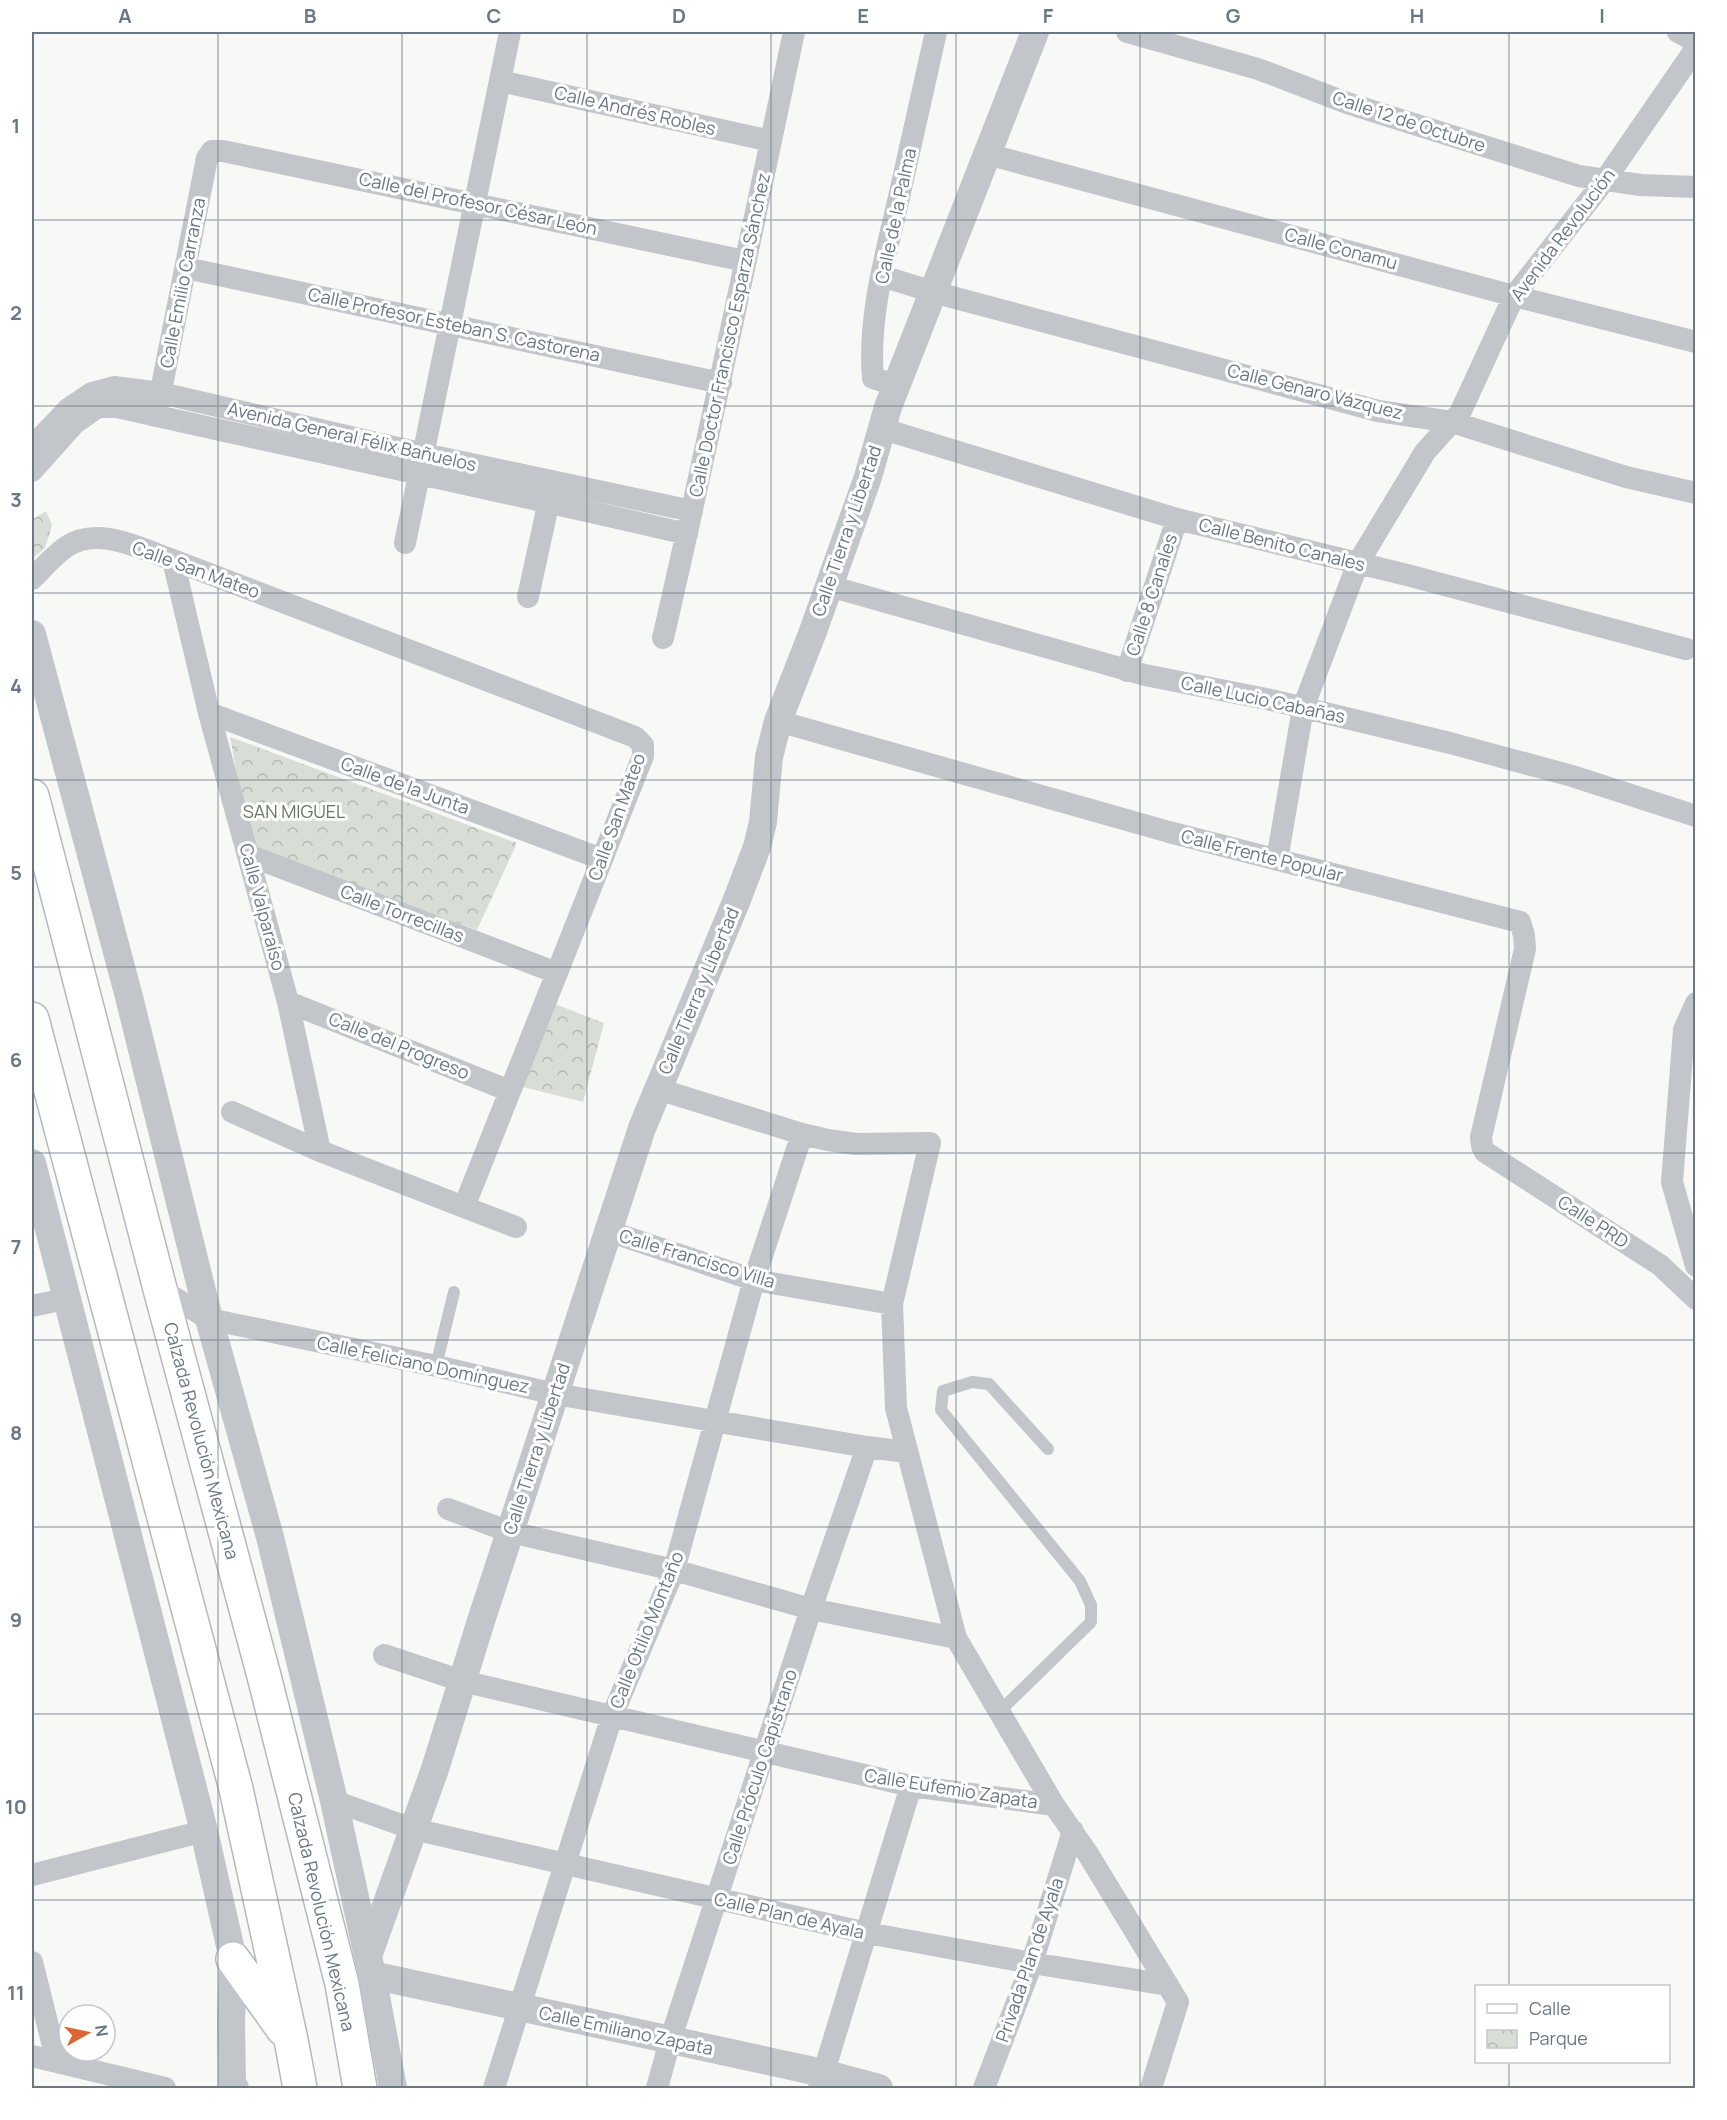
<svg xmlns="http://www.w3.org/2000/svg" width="1727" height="2120" font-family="Manrope,sans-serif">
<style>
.park{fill:url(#park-crowns)}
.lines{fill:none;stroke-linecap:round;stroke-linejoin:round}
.primary-casing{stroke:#b5b9bd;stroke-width:36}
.service{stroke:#c2c5c9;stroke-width:12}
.minor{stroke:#c2c5c9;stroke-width:22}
.tertiary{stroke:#c2c5c9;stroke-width:28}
.primary{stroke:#fff;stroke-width:33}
.grid{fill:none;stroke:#697786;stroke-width:1.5;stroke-opacity:0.55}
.labels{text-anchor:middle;stroke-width:6;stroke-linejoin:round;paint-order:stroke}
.street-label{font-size:18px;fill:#697786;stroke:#fff}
.park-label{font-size:18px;fill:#667863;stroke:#fff}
.neatline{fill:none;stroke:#697786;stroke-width:2}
.grid-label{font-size:20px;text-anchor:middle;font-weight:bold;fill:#697786}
</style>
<defs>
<pattern id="park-crowns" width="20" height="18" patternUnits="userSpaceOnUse" patternTransform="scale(1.5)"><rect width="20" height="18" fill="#d8ddd5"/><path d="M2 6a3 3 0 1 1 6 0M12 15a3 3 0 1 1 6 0" fill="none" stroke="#b3b8b2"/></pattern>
</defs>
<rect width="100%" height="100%" fill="#f8f8f6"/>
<!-- park -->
<path class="park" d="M46,511L52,525L45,548L32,559V520Z
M230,737L517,843L477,930L251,848Z
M555,1004L604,1023L583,1102L519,1086Z"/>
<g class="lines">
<defs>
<path id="primary" d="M32,796L160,1289L264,1676L342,1984L360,2088
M32,1019L236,1789L291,2040L300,2088
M233,1959L283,2029"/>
</defs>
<!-- primary casing -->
<use href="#primary" class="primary-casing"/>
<!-- service -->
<path class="service" d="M436,1366L454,1292
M999,1712L1091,1622V1605L1080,1581L941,1410L943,1391L972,1382L989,1384L1048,1449"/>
<!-- minor -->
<path class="minor" d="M1127,32L1258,69L1347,103L1579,176L1641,185L1696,187
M1678,32L1696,42
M500,81L771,141
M987,154L1514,296L1696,342
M186,268L721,383
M882,276L933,292L1378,411L1452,422L1626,477L1696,493
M896,385L873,378C868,321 884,261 897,206C910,148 923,90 936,32
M156,416L207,158L212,151H223L745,261
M880,428L1177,519L1407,575L1686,649
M32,447L68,409L92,393L114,387L161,393L424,454L692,511
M32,471L75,423L98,407H117C307,450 498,490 687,534
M405,543L510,32
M173,560L209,713L288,1002L320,1151
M32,579C42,569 53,556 66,547C98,525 141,549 173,560L635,737L643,745V756L464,1207L320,1151L232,1112
M829,586L1145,675L1271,700L1450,743L1572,776L1696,816
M528,597L552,487
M663,638C710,436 751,234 794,32
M1127,671L1177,519
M209,713L602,859
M778,721L1169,832L1520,922L1524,935L1525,949L1481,1137L1482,1146L1485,1152L1660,1265L1696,1299
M248,855L557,973
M1277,860L1303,708L1358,563L1425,452L1460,413L1514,296L1605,180L1696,48
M288,1002L510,1091
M1696,1003L1684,1030L1672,1182L1696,1266
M658,1089L802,1134L828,1140L856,1144L930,1143L892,1304L896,1408L956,1638L1054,1805L1088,1854L1178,2002L1151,2088
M464,1207L516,1227
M608,1231L754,1280L892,1304
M160,1289L209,1319L436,1366L555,1394L867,1447L907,1452
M32,1306L65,1299
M448,1509L510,1532L674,1570L811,1609L956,1638
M384,1655L462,1681L911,1786L1054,1805
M334,1801L413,1829L867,1933L1032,1963L1168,1985
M32,1875L204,1831
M32,1962L57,2062
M32,2056L165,2088
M494,2088L612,1716L674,1570L754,1280L802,1134
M657,2088L670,2041L811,1609L867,1447
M819,2088L911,1786
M984,2088L1032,1963L1073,1831"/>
<!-- tertiary -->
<path class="tertiary" d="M32,634L128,993L209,1319L270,1537L334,1801L372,1975L393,2088
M32,1163L204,1831L233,1959L231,2022L232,2084L235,2088
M368,1956L435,1769L481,1621L642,1128L736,902L757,847L763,822L769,757L778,721L812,634L868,477L888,407L1035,32
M372,1975L823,2073L879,2088"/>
<!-- primary -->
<use href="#primary" class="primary"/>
</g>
<!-- grid -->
<path class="grid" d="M218,32V2088M402,32V2088M587,32V2088M771,32V2088M956,32V2088M1140,32V2088M1325,32V2088M1509,32V1986M32,220H1696M32,406H1696M32,593H1696M32,780H1696M32,967H1696M32,1153H1696M32,1340H1696M32,1527H1696M32,1714H1696M32,1900H1696M1509,2062V2088"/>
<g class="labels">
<!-- street labels -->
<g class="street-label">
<text transform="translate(635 111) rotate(13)" y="6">Calle Andrés Robles</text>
<text transform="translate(1409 122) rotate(18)" y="6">Calle 12 de Octubre</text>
<text transform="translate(478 204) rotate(12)" y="6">Calle del Profesor César León</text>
<text transform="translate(896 216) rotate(-78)" y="6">Calle de la Palma</text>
<text transform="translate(1563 235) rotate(-53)" y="6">Avenida Revolución</text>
<text transform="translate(1341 249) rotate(15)" y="6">Calle Conamu</text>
<text transform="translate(183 283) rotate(-79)" y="6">Calle Emilio Carranza</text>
<text transform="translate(454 325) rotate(12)" y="6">Calle Profesor Esteban S. Castorena</text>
<text transform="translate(730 335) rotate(-78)" y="6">Calle Doctor Francisco Esparza Sánchez</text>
<text transform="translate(1315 392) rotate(14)" y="6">Calle Genaro Vázquez</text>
<text transform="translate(352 437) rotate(13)" y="6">Avenida General Félix Bañuelos</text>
<text transform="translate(847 531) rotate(-71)" y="6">Calle Tierra y Libertad</text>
<text transform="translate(1282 545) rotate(14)" y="6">Calle Benito Canales</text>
<text transform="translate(196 570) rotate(20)" y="6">Calle San Mateo</text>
<text transform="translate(1152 595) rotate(-72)" y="6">Calle 8 Canales</text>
<text transform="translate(1263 700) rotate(12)" y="6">Calle Lucio Cabañas</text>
<text transform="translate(405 786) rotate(20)" y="6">Calle de la Junta</text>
<text transform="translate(617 817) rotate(-70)" y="6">Calle San Mateo</text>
<text transform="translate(1262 856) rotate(14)" y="6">Calle Frente Popular</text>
<text transform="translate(262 907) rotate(75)" y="6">Calle Valparaíso</text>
<text transform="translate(402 914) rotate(21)" y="6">Calle Torrecillas</text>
<text transform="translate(699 991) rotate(-67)" y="6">Calle Tierra y Libertad</text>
<text transform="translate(399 1046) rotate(22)" y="6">Calle del Progreso</text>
<text transform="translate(1593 1222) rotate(33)" y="6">Calle PRD</text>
<text transform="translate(697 1259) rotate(17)" y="6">Calle Francisco Villa</text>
<text transform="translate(423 1365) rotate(12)" y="6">Calle Feliciano Domínguez</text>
<text transform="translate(201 1441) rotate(75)" y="6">Calzada Revolución Mexicana</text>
<text transform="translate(537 1449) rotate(-72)" y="6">Calle Tierra y Libertad</text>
<text transform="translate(647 1630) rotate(-68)" y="6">Calle Otilio Montaño</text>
<text transform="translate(760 1767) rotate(-72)" y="6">Calle Próculo Capistrano</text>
<text transform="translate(951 1789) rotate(9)" y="6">Calle Eufemio Zapata</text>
<text transform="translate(321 1912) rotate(77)" y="6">Calzada Revolución Mexicana</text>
<text transform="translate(789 1916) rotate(13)" y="6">Calle Plan de Ayala</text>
<text transform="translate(1030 1960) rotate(-71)" y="6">Privada Plan de Ayala</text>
<text transform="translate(626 2031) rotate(12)" y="6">Calle Emiliano Zapata</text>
</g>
<!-- park labels -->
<g class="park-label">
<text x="294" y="818">SAN MIGUEL</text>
</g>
</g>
<!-- border -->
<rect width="1727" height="2120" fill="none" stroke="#ffffff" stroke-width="66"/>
<!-- legend -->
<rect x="1475" y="1985" width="195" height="78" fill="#ffffff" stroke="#c3c9cf" stroke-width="1.5"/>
<rect x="1487" y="2004" width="30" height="9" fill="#ffffff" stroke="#c3c9cf" stroke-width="1.5"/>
<text x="1529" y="2015" font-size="18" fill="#697786">Calle</text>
<rect x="1487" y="2030" width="30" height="18" fill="url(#park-crowns)" stroke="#c3c9cf" stroke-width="1.5"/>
<text x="1529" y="2045" font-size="18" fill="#697786">Parque</text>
<!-- north arrow -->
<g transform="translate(87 2033) rotate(81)"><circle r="28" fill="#ffffff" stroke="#c3c9cf" stroke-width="1.5"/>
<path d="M0-4.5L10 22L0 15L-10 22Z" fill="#dc6533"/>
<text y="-9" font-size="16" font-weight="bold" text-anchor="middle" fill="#697786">N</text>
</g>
<rect x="33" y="33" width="1661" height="2054" class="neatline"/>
<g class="grid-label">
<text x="125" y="23">A</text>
<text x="310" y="23">B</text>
<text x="494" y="23">C</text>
<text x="679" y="23">D</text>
<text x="863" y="23">E</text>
<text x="1048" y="23">F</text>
<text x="1233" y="23">G</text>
<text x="1417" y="23">H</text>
<text x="1602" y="23">I</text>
<text x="16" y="133">1</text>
<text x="16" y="320">2</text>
<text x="16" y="507">3</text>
<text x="16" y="693">4</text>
<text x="16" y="880">5</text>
<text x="16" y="1067">6</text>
<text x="16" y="1254">7</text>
<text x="16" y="1440">8</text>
<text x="16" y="1627">9</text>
<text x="16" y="1814">10</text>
<text x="16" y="2000">11</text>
</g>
</svg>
